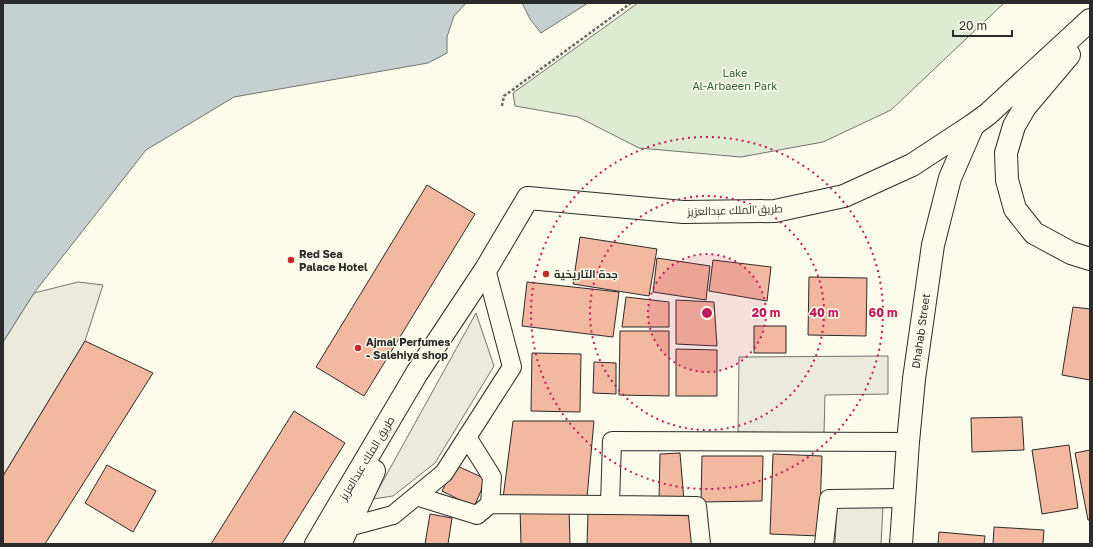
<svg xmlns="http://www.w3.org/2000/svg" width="1093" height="547" font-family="'Golos Text',Cairo,sans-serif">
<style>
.green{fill:#deebd1;stroke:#74746e}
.parking{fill:#eceadb;stroke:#74746e}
.water{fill:#c7d0d0;stroke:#74746e}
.building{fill:#f2b8a0;stroke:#2b2b2b}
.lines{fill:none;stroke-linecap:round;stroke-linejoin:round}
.street-casing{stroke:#2b2b2b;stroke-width:20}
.primary-casing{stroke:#2b2b2b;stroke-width:24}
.path{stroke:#6a6964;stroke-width:2.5;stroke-dasharray:3 2;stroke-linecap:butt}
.street{stroke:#fdfbea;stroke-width:18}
.primary{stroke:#fdfbea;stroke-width:22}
.ring{fill:none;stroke:#c2185b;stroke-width:2;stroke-dasharray:2 4}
.poi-dot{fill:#c62828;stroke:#fdfbea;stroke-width:1.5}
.labels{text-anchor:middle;stroke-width:3;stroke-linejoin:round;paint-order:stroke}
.park-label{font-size:11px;fill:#34623c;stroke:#fdfbea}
.street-label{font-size:11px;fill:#2b2b2b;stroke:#fdfbea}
.poi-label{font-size:11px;font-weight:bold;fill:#2b2b2b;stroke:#fdfbea;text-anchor:start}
.centre{fill:#c2185b;stroke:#fdfbea;stroke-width:2}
.ring-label{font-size:12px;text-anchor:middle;font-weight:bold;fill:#c2185b;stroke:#fdfbea;stroke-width:3;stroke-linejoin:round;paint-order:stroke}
</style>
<rect width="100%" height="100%" fill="#fdfbea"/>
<!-- green -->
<path class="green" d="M638,3H1004L891,110L823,142L741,157L639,148L578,117L515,106L513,93Z"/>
<!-- parking -->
<path class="parking" d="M78,282L103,285L85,341L3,476V342L34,293Z
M476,313L494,366L435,463L393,496L373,499Z
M888,356V394L825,395L824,433L738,432L739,357Z
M837,506H883L881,544H835Z"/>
<!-- water -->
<path class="water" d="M3,3H466L454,16L447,37V53L428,63L234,97L146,150L34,293L3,342Z
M522,3H588L541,33L530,19Z"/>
<!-- building -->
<path class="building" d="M427,185L475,214L364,396L316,367Z
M580,237L657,249L649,296L573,284Z
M657,258L710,266L706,300L653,292Z
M713,260L771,267L767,301L709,291Z
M809,277L867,278L866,336L808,335Z
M527,282L619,292L613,337L522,326Z
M626,297L669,302V327H622Z
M676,300L714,302L717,346L676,344Z
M1073,307L1090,309V380L1062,375Z
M754,326H786V353H754Z
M620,331H669V396L619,395Z
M85,341L153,373L45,544H3V476Z
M676,349L717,350V396H676Z
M532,353L581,354L580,412L531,411Z
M594,362L616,363V394L593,393Z
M294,411L345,443L282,544H211Z
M1022,417L1024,450L972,452L971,418Z
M513,421H594L587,497L503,498Z
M1069,445L1078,508L1042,514L1032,450Z
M1090,450V520H1088L1075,453Z
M680,453L684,501L659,500L660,454Z
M773,454L822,456L819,536L770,534Z
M702,456H763L762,501L701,502Z
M107,465L156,491L133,532L85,503Z
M455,465L486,479L474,507L442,491Z
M569,506L570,544H521L520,507Z
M588,513L696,516L697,544H587Z
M430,514L452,518L448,544H425Z
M994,527L1044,530L1043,544H993Z
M939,532L985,536L984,544H938Z"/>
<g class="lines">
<defs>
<path id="street" d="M467,437L492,477L490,504L610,505
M416,496L477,515L490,504
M348,527L393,515L444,473L512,367L486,269
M701,544L697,506L610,505L612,441L908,442
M824,544L829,499L905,498"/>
<g id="primary">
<path d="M1069,55L1025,107L1014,126L1006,153L1007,180L1015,209L1034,233L1071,253L1090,259"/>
<path d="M316,544L417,373L486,269L528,198L683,212L775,211L844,196L912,165L973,125L988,114L1090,20"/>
<path d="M340,544L374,471"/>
<path id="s1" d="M901,544L908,442L914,379L933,245L950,178L973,125"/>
</g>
</defs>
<!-- street casing -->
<use href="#street" class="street-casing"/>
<!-- primary casing -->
<use href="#primary" class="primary-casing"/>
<!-- path -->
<path class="path" d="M502,106L504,96L631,3"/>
<!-- street -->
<use href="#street" class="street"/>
<!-- primary -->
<use href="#primary" class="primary"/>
</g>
<!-- distance rings -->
<circle cx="707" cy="313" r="59" fill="#c2185b" fill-opacity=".12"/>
<g class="ring">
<circle cx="707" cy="313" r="59"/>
<circle cx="707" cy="313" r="117"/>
<circle cx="707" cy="313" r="176"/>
</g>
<!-- markers -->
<g class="poi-dot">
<circle cx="291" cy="260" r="4"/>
<circle cx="546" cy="274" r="4"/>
<circle cx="358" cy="348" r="4"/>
</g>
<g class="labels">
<!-- park labels -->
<g class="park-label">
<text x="735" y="77">Lake<tspan x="735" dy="13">Al-Arbaeen Park</tspan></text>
</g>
<!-- street labels -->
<g class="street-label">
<text transform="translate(735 210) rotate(-2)" y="4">طريق الملك عبدالعزيز</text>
<text dy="4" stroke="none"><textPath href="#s1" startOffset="214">Dhahab Street</textPath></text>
<text transform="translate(367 458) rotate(-59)" y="4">طريق الملك عبدالعزيز</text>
</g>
<!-- poi labels -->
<g class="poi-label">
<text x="299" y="258">Red Sea<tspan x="299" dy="13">Palace Hotel</tspan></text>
<text x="554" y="278">جدة التاريخية</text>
<text x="366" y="346">Ajmal Perfumes<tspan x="366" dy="13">- Salehiya shop</tspan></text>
</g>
</g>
<circle cx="707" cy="313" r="6" class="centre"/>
<g class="ring-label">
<text x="766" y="317">20 m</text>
<text x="824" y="317">40 m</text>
<text x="883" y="317">60 m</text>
</g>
<!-- border -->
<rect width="1093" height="547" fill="none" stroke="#2b2b2b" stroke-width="8"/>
<!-- scale -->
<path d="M953 30v6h59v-6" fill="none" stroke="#2b2b2b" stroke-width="2"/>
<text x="959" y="30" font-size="12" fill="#2b2b2b" stroke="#fdfbea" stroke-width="3" paint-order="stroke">20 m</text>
</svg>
